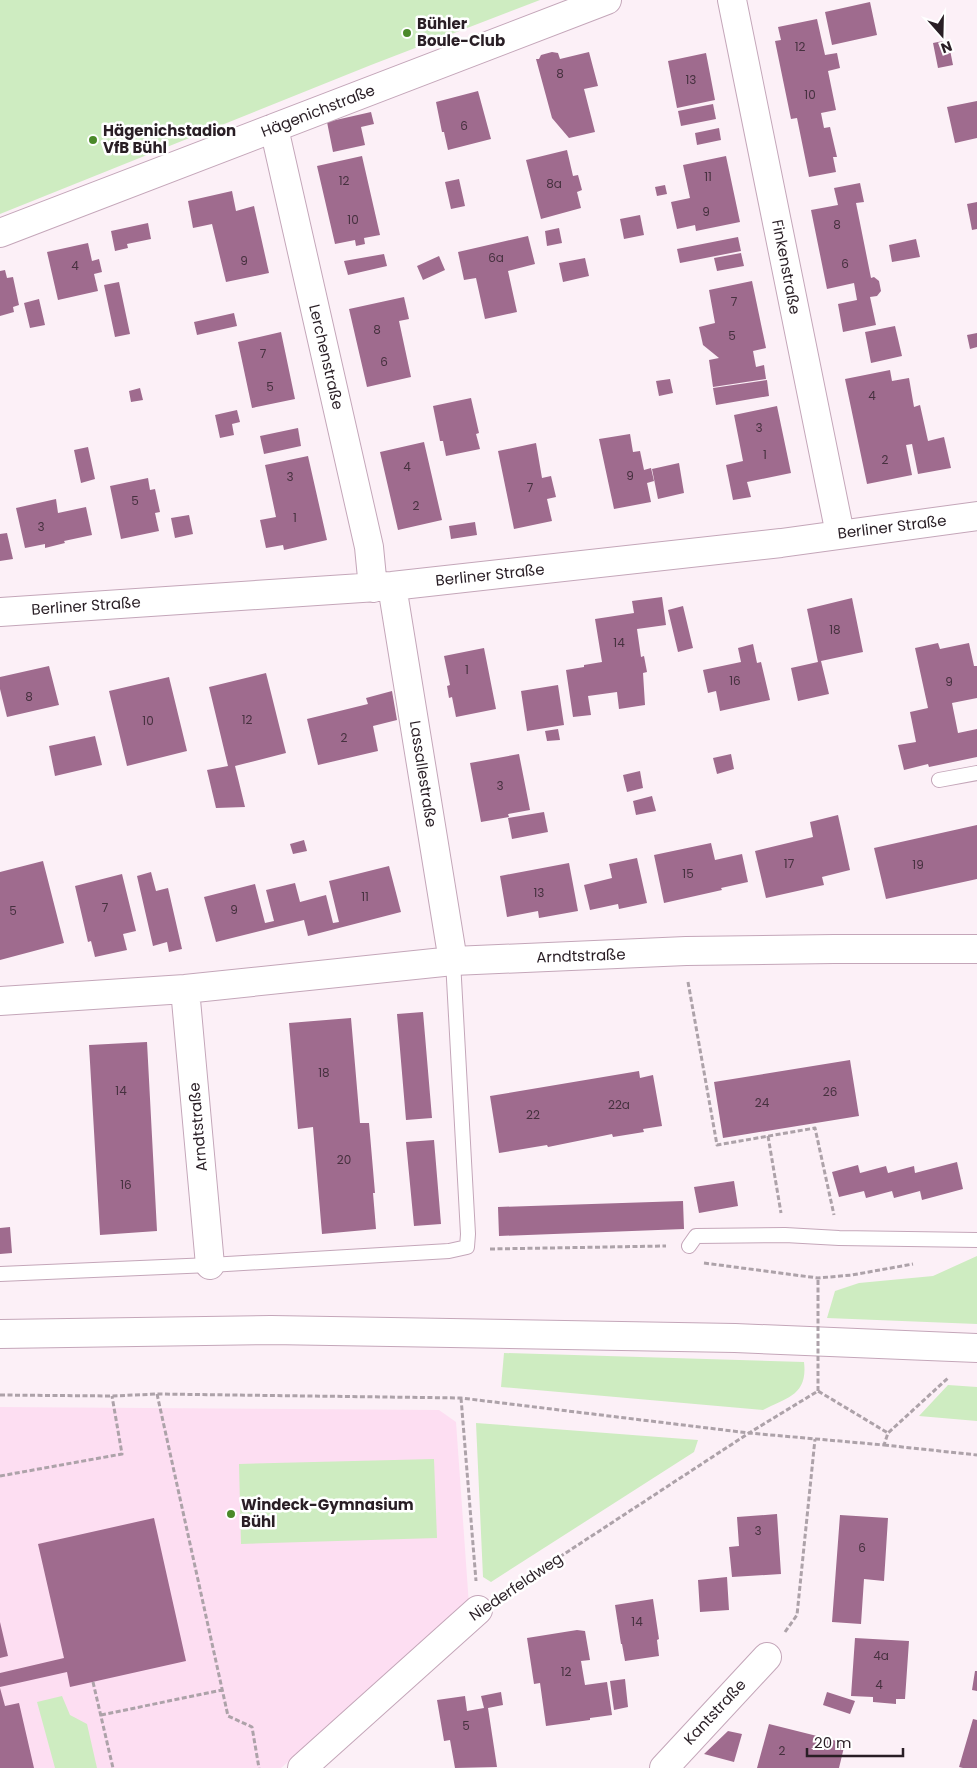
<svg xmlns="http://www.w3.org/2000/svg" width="977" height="1768" font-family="Poppins,sans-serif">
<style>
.built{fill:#fddef2}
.green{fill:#ceecc1}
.building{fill:#9f6b8e}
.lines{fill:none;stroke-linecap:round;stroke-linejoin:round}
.lane-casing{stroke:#c4a6b9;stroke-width:16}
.street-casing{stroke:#c4a6b9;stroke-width:30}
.secondary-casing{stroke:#c4a6b9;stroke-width:30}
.path{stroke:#ada2a9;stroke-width:3;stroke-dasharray:5 2.5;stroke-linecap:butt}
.lane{stroke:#fff;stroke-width:14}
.street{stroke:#fff;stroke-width:28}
.secondary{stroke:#fff;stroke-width:28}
.path-bridge{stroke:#ada2a9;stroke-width:3;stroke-dasharray:5 2.5;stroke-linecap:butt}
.poi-dot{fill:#4a8929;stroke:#fff;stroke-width:2}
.labels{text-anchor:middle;stroke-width:5;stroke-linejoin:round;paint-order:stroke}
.number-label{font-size:12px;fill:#46313f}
.poi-label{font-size:15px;font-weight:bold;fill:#291e25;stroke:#fff;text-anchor:start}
.street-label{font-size:15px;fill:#291e25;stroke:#fff}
</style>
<rect width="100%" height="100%" fill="#fcf0f7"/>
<!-- built -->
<path class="built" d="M0,1407L439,1410L456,1422L469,1605L281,1768H0Z"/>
<!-- green -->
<path class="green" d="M0,0H540L371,65L0,214Z
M977,1256V1324L827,1318L835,1291L859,1283L933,1276Z
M504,1353L804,1362C808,1395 787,1398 763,1410L501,1387Z
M948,1385L977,1387V1421L919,1416Z
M476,1423L698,1440L694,1452L491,1582L483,1577Z
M434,1459L437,1538L241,1544L239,1464Z
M62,1696L70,1715L87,1724L97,1768H55L37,1702Z"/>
<!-- building -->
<path class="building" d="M870,2L877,35L832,45L825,12Z
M817,19L825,55L837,53L840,68L828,71L836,110L821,113L824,128L830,127L837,157H833L836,172L809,177L797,118L791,119L775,41L781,40L778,27Z
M948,40L953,65L938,68L933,43Z
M552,52L558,53L560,59L589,52L598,86L584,89L595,132L569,138L552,118L536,59H539L541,55Z
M706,53L715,100L677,108L668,61Z
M478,91L491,139L448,150L444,132H442L436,102Z
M977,101V138L955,143L947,107Z
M713,104L716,119L681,126L678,111Z
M371,112L374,124L361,127L365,145L333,152L327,122Z
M719,128L721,140L697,145L695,133Z
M567,150L573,176L578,175L582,190L577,192L581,208L541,219L526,160Z
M362,156L380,235L364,238L365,244L356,246L355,240L335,244L317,166Z
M726,156L740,222L696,231L695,225L677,229L671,202L690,198L683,165Z
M459,179L465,206L451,209L445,182Z
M860,183L864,202L856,203L871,278L874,277L879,281L881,291L877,296L870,297L876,325L843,332L838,304L857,300L854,283L827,289L811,210L838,205L834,188Z
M665,185L667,194L657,196L655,187Z
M232,191L236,211L254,206L269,273L226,282L212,224L193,228L188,201Z
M977,202V229L972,230L967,204Z
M640,215L644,235L624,239L620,219Z
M148,223L151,239L127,244L128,248L115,251L111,231Z
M559,228L562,243L547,246L545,231Z
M528,236L535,264L508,271L517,312L485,319L476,278L464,280L458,252Z
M738,237L741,251L680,263L677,249Z
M916,239L920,257L892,262L889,245Z
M88,243L92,261L99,259L102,272L94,274L98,291L58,300L47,252Z
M741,253L744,266L717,271L714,258Z
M384,254L387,266L348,275L344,261Z
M439,256L445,270L423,280L417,266Z
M585,258L589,276L563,282L559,263Z
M5,270L7,278L13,277L19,305L13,307L14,312L0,316V271Z
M752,281L766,348L753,351L756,367L764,365L766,379L713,387L709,360L719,358L703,345L699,327L715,323L709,290Z
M119,282L130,334L115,337L104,285Z
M404,297L409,319L399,321L411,377L367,387L349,309Z
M39,299L45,325L30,328L24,303Z
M234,313L237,326L197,335L194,322Z
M895,326L902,356L871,363L865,332Z
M281,332L295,399L252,408L238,342Z
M977,333V347L970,349L967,335Z
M890,370L892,381L909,378L914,407L920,405L928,441L944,437L951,468L918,474L912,444L906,445L912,475L867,484L845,379Z
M670,379L673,393L659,396L656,381Z
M767,380L769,396L716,405L713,388Z
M140,388L143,400L131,402L129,391Z
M471,398L479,433L476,434L480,449L446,456L443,441H440L433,406Z
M777,406L791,473L747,482L751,497L733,500L726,465L743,461L734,415Z
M237,410L240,422L232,424L234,435L220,438L215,415Z
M298,428L301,446L264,454L260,436Z
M630,434L633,452L640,451L644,470L651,468L654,481L647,483L651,502L614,509L599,439Z
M424,442L442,520L398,530L380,452Z
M536,443L542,478L551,476L556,497L547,499L552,521L514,529L498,451Z
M88,447L95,479L81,483L74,450Z
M308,456L327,540L284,550L283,545L266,548L260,520L276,517L265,465Z
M679,463L684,493L658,499L652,469Z
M148,478L150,490L155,489L160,512L155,513L159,531L121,539L110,486Z
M56,499L58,513L86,507L92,535L64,541L65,543L45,548V544L25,548L16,508Z
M189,515L193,534L175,538L171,518Z
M475,522L477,535L451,539L449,526Z
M7,533L13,559L0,561V534Z
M662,597L666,625L637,629L641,657L644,656L647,672L643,673L645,705L619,709L617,692L588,696L591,715L573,717L566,670L584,667V665L602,662L595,619L634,613L632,601Z
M852,598L863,652L821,661L829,694L798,701L791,668L818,662L807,609Z
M683,606L693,648L678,652L668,610Z
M938,643L940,649L969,643L974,666H977V698L952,703L958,733L977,729V757L929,767L928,764L904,770L898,745L916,742L910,712L928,708L915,648Z
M753,644L757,663L761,662L770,700L720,711L716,691L708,693L703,670L741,662L738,648Z
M484,648L496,709L456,717L452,697L449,698L447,686L450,685L444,656Z
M49,666L59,705L7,717L0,689V677Z
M266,673L286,753L235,766L245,807L216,808L207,770L228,766L209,687Z
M169,677L187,751L127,766L109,691Z
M558,685L564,725L527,731L521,691Z
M392,691L397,720L373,726L378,751L318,765L307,719L368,704L366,698Z
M558,729L560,740L547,741L545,731Z
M95,736L102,765L55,776L49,746Z
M519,754L530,810L508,814L509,817L481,822L470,763Z
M731,754L734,769L717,774L713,758Z
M640,771L643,788L627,792L623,775Z
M652,796L656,811L636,815L633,801Z
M544,812L548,832L512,839L508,818Z
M838,815L850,870L822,877L824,885L766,898L755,851L813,837L810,822Z
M977,825V879L886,899L874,848Z
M304,840L307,851L293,854L290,844Z
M711,843L715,860L742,854L748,882L721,888L722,890L664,903L654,855Z
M637,858L647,903L619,909L618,904L590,910L584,885L612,878L609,864Z
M43,861L64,943L0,960V872Z
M569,863L578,911L539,918L538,911L507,917L500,876Z
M389,866L401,912L308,936L304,920L216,942L204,897L255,884L265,923L274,921L266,890L295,883L300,902L326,895L333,923L339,922L329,881Z
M151,872L156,891L168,888L182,949L169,952L167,942L153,946L137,876Z
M122,874L136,931L123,934L127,950L95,957L91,941L88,942L75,886Z
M423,1012L432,1118L406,1120L397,1014Z
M351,1018L360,1123H369L375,1193H373L376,1229L322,1234L313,1127L298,1129L289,1023Z
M147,1042L157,1231L100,1235L89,1045Z
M850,1060L859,1116L723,1138L714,1082Z
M639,1071L640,1078L653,1075L662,1126L643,1129L644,1132L613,1137L612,1134L548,1147L547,1145L499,1153L490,1096Z
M434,1140L441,1224L414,1226L406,1142Z
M957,1162L963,1189L922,1200L920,1191L894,1198L892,1191L866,1198L864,1191L839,1197L832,1172L858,1165L860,1173L886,1166L888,1173L914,1166L915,1173Z
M734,1181L738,1206L699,1213L694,1187Z
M683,1201L684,1229L499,1236L498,1207Z
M10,1227L12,1253L0,1254V1228Z
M777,1514L781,1574L732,1577L729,1547L739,1546L737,1517Z
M840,1515L888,1518L884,1581L864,1579L861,1624L832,1622Z
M154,1518L186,1661L70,1687L67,1672L0,1687V1673L64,1658L38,1544Z
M727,1577L729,1610L700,1612L698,1580Z
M653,1599L659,1639L657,1640L659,1656L625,1661L622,1644H621L615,1605Z
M0,1622L8,1656L0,1658Z
M577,1630L585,1631L590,1660L581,1661L585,1685L607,1682L612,1715L590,1718V1720L546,1726L540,1683L534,1684L527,1638Z
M855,1638L909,1641L905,1699H896V1704L873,1702V1697L851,1696Z
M975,1671H977V1691L972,1690Z
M625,1679L628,1707L614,1710L610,1681Z
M0,1688L5,1706L19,1703L34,1768H0Z
M501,1692L503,1705L488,1708L497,1767L455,1768L450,1740L444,1741L437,1700L465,1696L467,1711L484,1708L481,1696Z
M827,1692L855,1701L850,1714L823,1705Z
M973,1719L977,1720V1768H963L959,1767Z
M769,1724L845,1743L839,1768H757Z
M728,1731L742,1734L734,1762L704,1754Z"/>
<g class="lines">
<defs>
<path id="lane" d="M939,780L977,773
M689,1246L696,1236L785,1235L839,1238L977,1240
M0,1274L210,1265L449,1251L467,1247L468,1234L453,961"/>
<path id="street" d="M732,0L840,534
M274,128L369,547L373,588
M0,233L607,0
M392,586L453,961
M0,612L392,586L781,543L977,516
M185,989L210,1265
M0,1001L185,989L453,961L686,951L834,949H977
M302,1768L478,1610
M664,1768L767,1657"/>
<path id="secondary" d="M0,1334L271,1330L735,1338L977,1348"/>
</defs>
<!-- lane casing -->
<use href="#lane" class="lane-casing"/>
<!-- street casing -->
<use href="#street" class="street-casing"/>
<!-- secondary casing -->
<use href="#secondary" class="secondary-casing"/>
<!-- path -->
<path class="path" d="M688,982L717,1145L815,1128L834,1215
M768,1136L781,1213
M490,1249L666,1246
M704,1263L818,1278L852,1275L913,1264
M818,1300V1278
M157,1394L228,1716L252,1727L259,1768
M0,1395L112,1396L157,1394L461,1398L749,1433L884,1445L888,1433L948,1378
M461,1398L476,1581
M884,1445L977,1455
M0,1476L122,1454L112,1396
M503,1594L749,1433L818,1391L888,1433
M785,1632L797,1615L815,1439
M93,1682L113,1768
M101,1715L222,1690"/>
<!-- lane -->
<use href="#lane" class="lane"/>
<!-- street -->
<use href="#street" class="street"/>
<!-- secondary -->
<use href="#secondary" class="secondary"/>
<!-- path-bridge -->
<path class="path-bridge" d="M818,1391V1300"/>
</g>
<!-- markers -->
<g class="poi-dot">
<circle cx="407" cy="33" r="5"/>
<circle cx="93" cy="140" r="5"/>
<circle cx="231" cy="1514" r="5"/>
</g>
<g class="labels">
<!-- number labels -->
<g class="number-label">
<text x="800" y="51">12</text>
<text x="560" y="78">8</text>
<text x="691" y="84">13</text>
<text x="810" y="99">10</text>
<text x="464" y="130">6</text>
<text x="708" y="181">11</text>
<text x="344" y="185">12</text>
<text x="554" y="188">8a</text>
<text x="706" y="216">9</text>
<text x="353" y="224">10</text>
<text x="837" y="229">8</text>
<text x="496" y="262">6a</text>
<text x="244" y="265">9</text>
<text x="845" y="268">6</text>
<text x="75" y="270">4</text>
<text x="734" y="306">7</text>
<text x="377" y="334">8</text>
<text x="732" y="340">5</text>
<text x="263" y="358">7</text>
<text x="384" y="366">6</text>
<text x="270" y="391">5</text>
<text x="872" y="400">4</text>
<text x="759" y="432">3</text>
<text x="765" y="459">1</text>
<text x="885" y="464">2</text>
<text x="407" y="471">4</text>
<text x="630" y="480">9</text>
<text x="290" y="481">3</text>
<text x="530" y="492">7</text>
<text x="135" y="505">5</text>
<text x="416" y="510">2</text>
<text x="295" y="522">1</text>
<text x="41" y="531">3</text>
<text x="835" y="634">18</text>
<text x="619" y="647">14</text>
<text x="467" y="674">1</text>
<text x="735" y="685">16</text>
<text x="949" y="686">9</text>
<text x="29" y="701">8</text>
<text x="247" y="724">12</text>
<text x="148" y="725">10</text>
<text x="344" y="742">2</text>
<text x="500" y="790">3</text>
<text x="789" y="868">17</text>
<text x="918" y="869">19</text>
<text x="688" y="878">15</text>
<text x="539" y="897">13</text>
<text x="365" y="901">11</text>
<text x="105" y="912">7</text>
<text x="234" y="914">9</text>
<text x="13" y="915">5</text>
<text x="324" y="1077">18</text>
<text x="121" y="1095">14</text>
<text x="830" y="1096">26</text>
<text x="762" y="1107">24</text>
<text x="619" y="1109">22a</text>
<text x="533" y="1119">22</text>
<text x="344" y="1164">20</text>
<text x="126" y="1189">16</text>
<text x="758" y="1535">3</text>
<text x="862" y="1552">6</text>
<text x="637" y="1626">14</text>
<text x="881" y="1660">4a</text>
<text x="566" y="1676">12</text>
<text x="879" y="1689">4</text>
<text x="466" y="1730">5</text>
<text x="782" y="1755">2</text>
</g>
<!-- poi labels -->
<g class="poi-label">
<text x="417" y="29">Bühler<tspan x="417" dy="17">Boule-Club</tspan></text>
<text x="103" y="136">Hägenichstadion<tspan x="103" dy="17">VfB Bühl</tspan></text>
<text x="241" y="1510">Windeck-Gymnasium<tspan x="241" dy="17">Bühl</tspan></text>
</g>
<!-- street labels -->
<g class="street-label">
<text transform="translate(318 111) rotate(-21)" y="5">Hägenichstraße</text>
<text transform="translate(786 267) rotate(79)" y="5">Finkenstraße</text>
<text transform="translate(326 357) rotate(77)" y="5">Lerchenstraße</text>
<text transform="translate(892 527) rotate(-7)" y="5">Berliner Straße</text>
<text transform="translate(490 575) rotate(-6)" y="5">Berliner Straße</text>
<text transform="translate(86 606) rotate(-4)" y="5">Berliner Straße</text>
<text transform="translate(423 774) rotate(81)" y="5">Lassallestraße</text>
<text transform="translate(581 956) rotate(-2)" y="5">Arndtstraße</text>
<text transform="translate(198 1127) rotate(-95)" y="5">Arndtstraße</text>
<text transform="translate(516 1587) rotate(-34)" y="5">Niederfeldweg</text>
<text transform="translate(715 1712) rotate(-47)" y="5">Kantstraße</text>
</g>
</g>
<!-- north arrow -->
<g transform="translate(942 35) rotate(160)" stroke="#ffffff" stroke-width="4" paint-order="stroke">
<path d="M0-4L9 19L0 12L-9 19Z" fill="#291e25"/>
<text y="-8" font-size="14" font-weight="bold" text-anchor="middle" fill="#291e25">N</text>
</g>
<!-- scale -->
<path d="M807 1748v8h96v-8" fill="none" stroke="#291e25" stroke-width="2.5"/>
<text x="814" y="1748" font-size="15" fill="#291e25" stroke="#ffffff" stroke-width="4" paint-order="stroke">20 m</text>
</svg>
